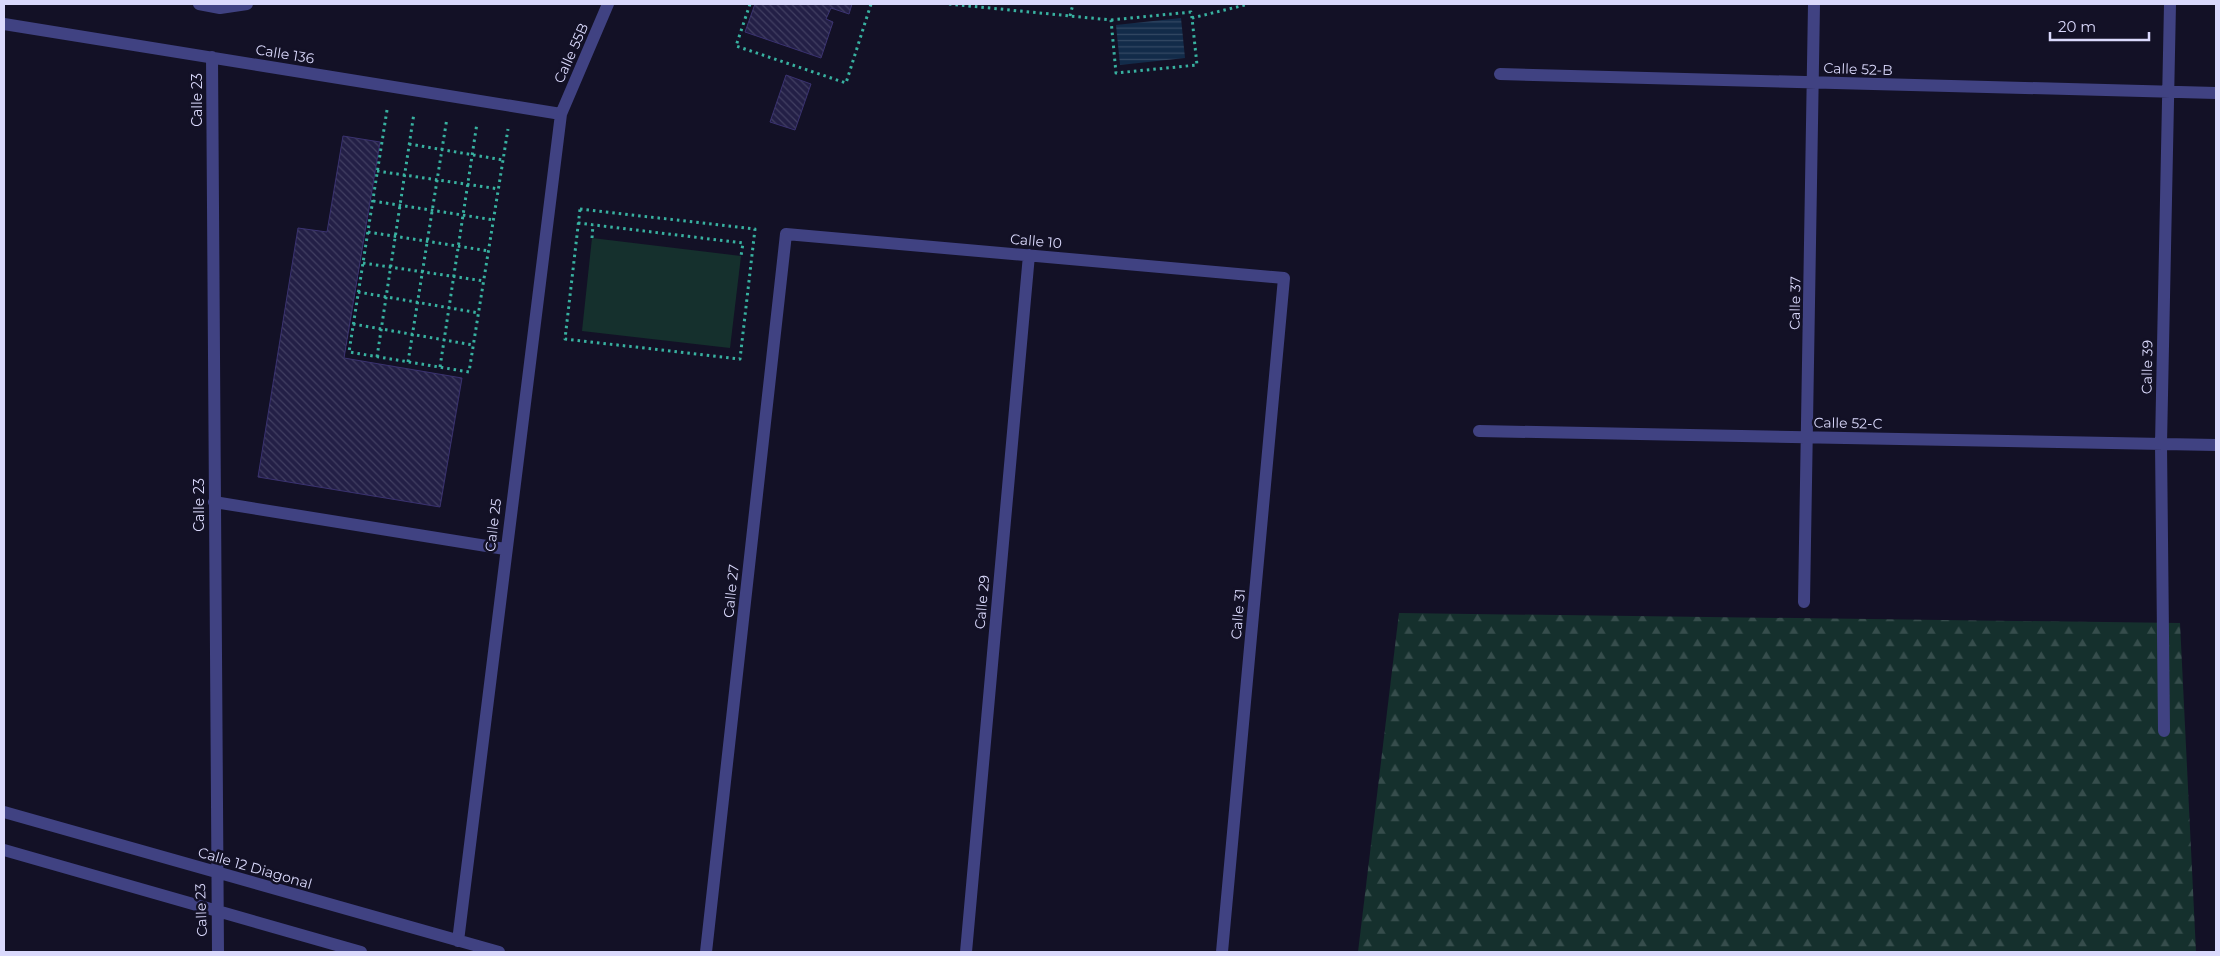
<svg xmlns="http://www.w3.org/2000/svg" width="2220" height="956" font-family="Montserrat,sans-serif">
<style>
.forest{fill:url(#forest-firs)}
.park{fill:#15302d}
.water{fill:url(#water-rules)}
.building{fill:url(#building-back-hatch);stroke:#3a3270}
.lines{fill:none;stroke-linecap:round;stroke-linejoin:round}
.path{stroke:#38b1a0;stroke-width:3;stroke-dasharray:2.5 4;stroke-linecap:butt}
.minor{stroke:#404282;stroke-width:12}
.labels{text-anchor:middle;stroke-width:5;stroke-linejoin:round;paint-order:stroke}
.street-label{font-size:14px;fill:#dad9fc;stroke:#131126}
</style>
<defs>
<pattern id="forest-firs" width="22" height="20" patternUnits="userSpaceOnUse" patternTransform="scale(1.25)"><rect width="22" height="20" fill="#15302d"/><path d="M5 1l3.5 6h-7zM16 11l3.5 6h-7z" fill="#364d4c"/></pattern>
<pattern id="water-rules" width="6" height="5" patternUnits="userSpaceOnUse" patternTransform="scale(1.25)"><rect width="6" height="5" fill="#122b49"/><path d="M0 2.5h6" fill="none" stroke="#344964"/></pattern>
<pattern id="building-back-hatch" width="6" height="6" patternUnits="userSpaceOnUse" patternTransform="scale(1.25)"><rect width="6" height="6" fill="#231f46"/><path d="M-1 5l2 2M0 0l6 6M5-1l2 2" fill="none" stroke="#423f62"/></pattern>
</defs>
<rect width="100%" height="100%" fill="#131126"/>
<!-- forest -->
<path class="forest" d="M1399,613L2180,623L2196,952H1358Z"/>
<!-- park -->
<path class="park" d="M592,238L741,256L730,348L582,331Z"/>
<!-- water -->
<path class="water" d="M1181,18L1185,58L1120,65L1116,25Z"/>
<!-- building -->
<path class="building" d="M755,4H852L849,14L831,8L826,19L833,22L821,58L745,32Z
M786,75L811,84L795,130L770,122Z
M343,136L380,142L344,358L462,378L440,507L258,477L298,228L327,232Z"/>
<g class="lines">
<!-- path -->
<path class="path" d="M750,4L736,46L846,83L871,4
M949,4L1111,20L1116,73L1197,65L1192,18L1245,5
M1070,16L1073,4
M1111,20L1191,12L1192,18
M387,110L349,352L469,372L508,129
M409,144L503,160
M377,171L499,189
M373,201L494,220
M580,209L755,229L740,359L565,339Z
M578,223L743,243L741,256
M368,232L489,251
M592,238L593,225
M363,263L484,281
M358,292L479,313
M353,324L473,345
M377,357L414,113
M408,362L447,118
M440,367L477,123"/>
<!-- minor -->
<path class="minor" d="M199,4L220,8L247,4
M4,24L561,114
M212,57L218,952
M1500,74L2216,93
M1479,431L2216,445
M214,502L505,549
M1804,602L1814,4
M2164,731L2161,444L2170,4
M4,812L499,952
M4,850L361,952
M458,941L561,114L608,4
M706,952L786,234L1284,278L1222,952
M966,952L1029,255"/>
</g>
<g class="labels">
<!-- street labels -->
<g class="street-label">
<text transform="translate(571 53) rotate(-66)" y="5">Calle 55B</text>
<text transform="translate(285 54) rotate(9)" y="5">Calle 136</text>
<text transform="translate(1858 69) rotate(2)" y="5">Calle 52-B</text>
<text transform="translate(197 100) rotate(-90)" y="5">Calle 23</text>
<text transform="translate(1036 241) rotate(5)" y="5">Calle 10</text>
<text transform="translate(1795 303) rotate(-89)" y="5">Calle 37</text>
<text transform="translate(2147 367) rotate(-89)" y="5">Calle 39</text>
<text transform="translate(1848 423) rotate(1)" y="5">Calle 52-C</text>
<text transform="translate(199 505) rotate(-90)" y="5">Calle 23</text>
<text transform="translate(493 525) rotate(-83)" y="5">Calle 25</text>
<text transform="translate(731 591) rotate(-84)" y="5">Calle 27</text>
<text transform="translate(982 602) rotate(-85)" y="5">Calle 29</text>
<text transform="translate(1238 614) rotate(-85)" y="5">Calle 31</text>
<text transform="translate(255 868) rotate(16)" y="5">Calle 12 Diagonal</text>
<text transform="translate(201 910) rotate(-92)" y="5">Calle 23</text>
</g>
</g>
<!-- border -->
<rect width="2220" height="956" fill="none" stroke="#dad9fc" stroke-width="10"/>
<!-- scale -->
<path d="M2050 32v8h99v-8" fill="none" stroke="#dad9fc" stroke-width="2.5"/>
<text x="2058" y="32" font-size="15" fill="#dad9fc" stroke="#131126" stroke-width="4" paint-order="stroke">20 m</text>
</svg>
